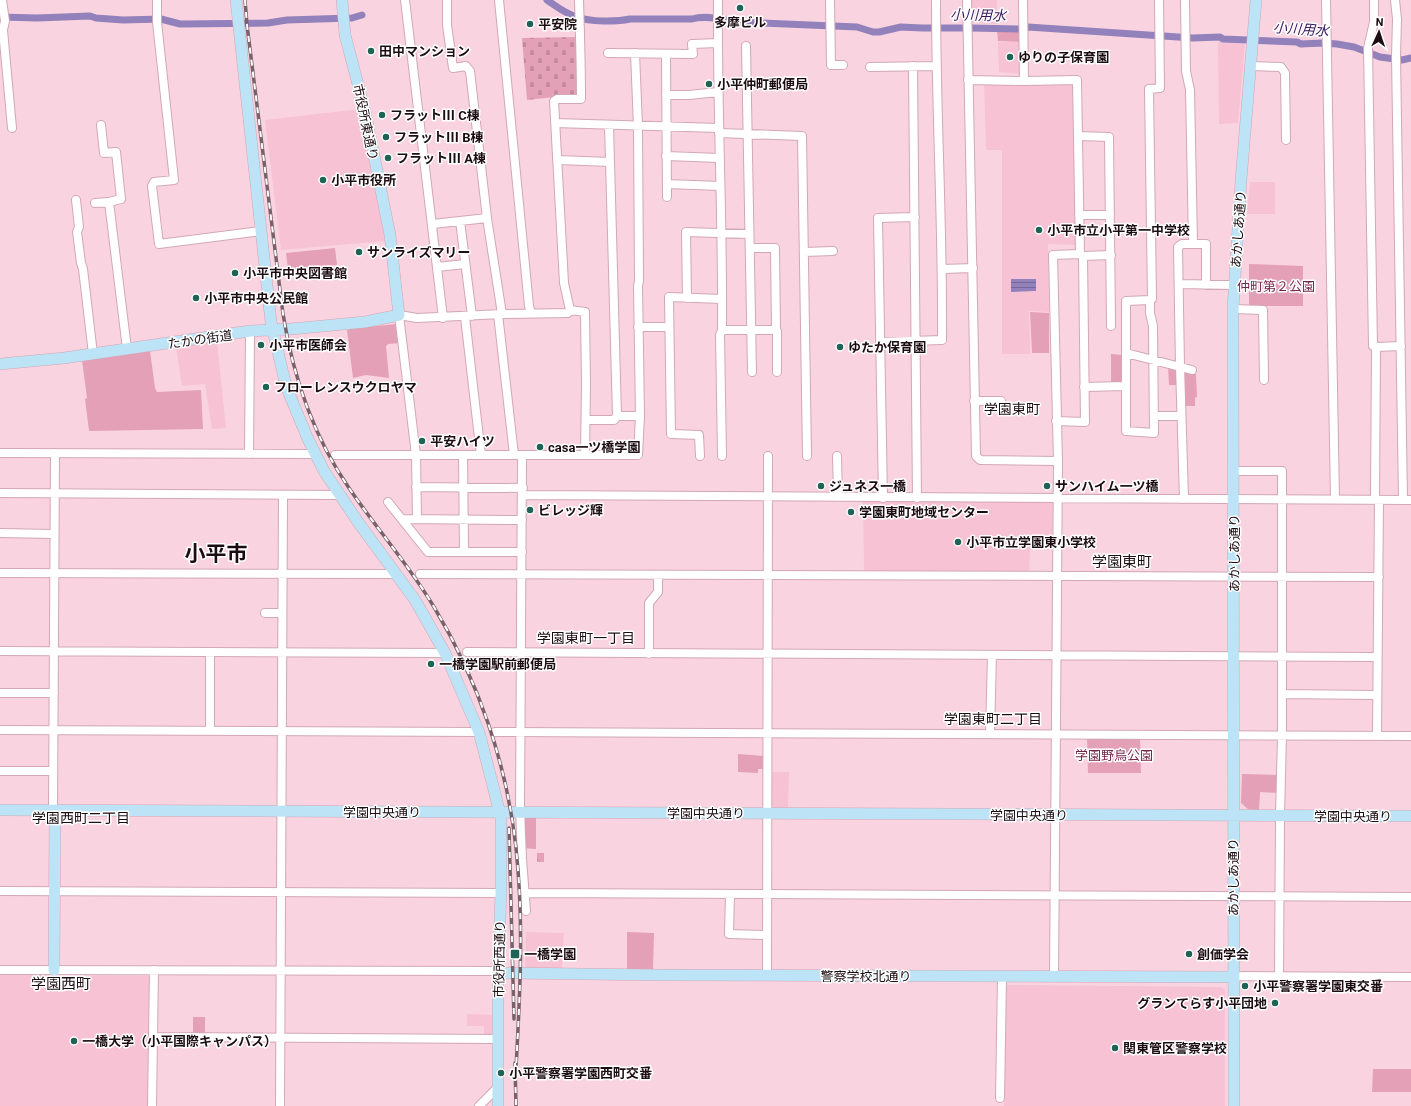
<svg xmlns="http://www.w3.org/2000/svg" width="1411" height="1106" font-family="Roboto,'Noto Sans JP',sans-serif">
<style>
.built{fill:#f7c2d3}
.forest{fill:url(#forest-crowns)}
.cemetery{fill:url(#cemetery-stones)}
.park{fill:#e4a0b7}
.water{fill:url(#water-rules)}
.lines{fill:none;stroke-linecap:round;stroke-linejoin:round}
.canal{stroke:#9281bb;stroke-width:7}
.street-casing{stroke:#d3a7b5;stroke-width:10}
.secondary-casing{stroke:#d3a7b5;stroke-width:12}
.street{stroke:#fff;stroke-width:8}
.secondary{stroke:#bce3f6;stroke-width:11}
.rail-casing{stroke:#796169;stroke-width:3.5}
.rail{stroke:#fff;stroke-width:2;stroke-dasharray:6;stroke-linecap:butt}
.poi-dot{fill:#1e6456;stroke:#fff;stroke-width:1.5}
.labels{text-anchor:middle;stroke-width:3;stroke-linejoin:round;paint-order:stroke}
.poi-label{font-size:13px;font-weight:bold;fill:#1c0d12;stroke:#fff;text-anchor:start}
.street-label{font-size:13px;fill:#1c0d12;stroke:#fff}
.park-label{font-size:13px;fill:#762648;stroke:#fff}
.water-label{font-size:14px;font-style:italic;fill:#371b61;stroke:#fff}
.neighbourhood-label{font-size:14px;fill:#1c0d12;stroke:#fff}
.quarter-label{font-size:15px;fill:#1c0d12;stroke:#fff}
.town-label{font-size:21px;font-weight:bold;fill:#1c0d12;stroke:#fff}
</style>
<defs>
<pattern id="forest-crowns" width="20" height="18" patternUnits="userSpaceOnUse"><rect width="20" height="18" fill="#e4a0b7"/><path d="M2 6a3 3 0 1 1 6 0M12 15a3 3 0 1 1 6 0" fill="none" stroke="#c3899c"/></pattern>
<pattern id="cemetery-stones" width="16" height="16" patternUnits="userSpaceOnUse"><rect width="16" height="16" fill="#e4a0b7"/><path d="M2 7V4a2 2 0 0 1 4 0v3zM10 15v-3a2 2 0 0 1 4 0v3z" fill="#c3899c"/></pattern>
<pattern id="water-rules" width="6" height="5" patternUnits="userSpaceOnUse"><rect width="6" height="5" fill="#9281bb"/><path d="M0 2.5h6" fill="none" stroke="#766897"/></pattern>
</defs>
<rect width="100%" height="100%" fill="#f9d4e0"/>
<!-- built -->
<path class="built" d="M970,0H997V24L970,23Z
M998,42H1021L1022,74L999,72Z
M1218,42L1245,44L1238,123L1219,124Z
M984,83H1074L1076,245L1048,244L1049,312L1029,311L1030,354H1002V150H986Z
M360,109L385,241L281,250L265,120Z
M1250,182H1275V214H1247Z
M217,342L226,428L212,429L205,384L182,386L176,347Z
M863,499L1053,501L1052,550H1030L1029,574L864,572Z
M770,772H789L788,809L770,808Z
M526,932L564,933L562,969L525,968Z
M0,973L58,974V976H149L147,1106H0Z
M1006,985L1221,987L1225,989V1106H1004Z
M467,1014L494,1015L493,1037H484V1026H467Z"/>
<!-- forest -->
<path class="forest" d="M537,853H544V862H537Z"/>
<!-- cemetery -->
<path class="cemetery" d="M578,37L580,97H554L527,100L522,38Z"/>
<!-- park -->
<path class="park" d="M997,30L1021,31V42L998,41Z
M335,248L337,265L288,270L286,253Z
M1249,264L1303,266V306H1249Z
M1030,312L1049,313V353H1032Z
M396,324L401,343L388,344L386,346L389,378L366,375L353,378L347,330H349V329Z
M150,351L155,388L157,392L201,390L203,429L89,431L85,399L87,398L82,360Z
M1111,354L1123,355L1124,381L1121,384H1111Z
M1168,367L1177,369L1179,385H1169Z
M1186,371L1196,374L1197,397L1195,398V406H1185L1183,373Z
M1087,737H1140L1141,773H1088Z
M738,754L764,756L763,769H758V773L738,772Z
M1242,774L1279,775L1278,793L1260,792L1259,810L1248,809L1241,803Z
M522,816H536V849L522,848Z
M627,932L654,933L653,969H627Z
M193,1017H205V1035L193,1034Z
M1373,1069H1411V1092H1372Z"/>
<!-- water -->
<path class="water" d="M1011,279H1036V291L1011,292Z"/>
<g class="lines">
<!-- canal -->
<path class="canal" d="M547,0C556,6 566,14 577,17C590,22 616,22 630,19H692C705,15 723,19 736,22L857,27L873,32H879L901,27L922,28H971L1020,29L1028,27L1193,38L1220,37L1223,39L1297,42L1301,44L1323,43L1337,44L1354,47L1380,57L1402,60L1411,58
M0,17L37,18L90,16L96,18L123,20L161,19L180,24L268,23L287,20L352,18L362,15"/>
<defs>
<path id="street" d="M2,0L5,21L3,30L12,128
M157,0V22L174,180L154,182L152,186L159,244L261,231
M405,0L443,318
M447,0V25L453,68L466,66L470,71L487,218L502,314
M499,0L529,306L531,313
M718,0C717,110 723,220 722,330L720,335L722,456
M830,0L831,65H843
M967,0L976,456L980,460L1058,461
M1023,0L1024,81
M1326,0L1335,499
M1374,0V22L1368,48L1373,346L1376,347L1375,499
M1395,0L1397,19L1396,56L1403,500
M746,46L752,372
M608,53L693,54L692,44L718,43
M666,54L667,197
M913,66L917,498
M1251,66L1281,67L1285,73L1286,140
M870,67L936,66
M968,80L1024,81L1077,80L1080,254L1053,255L1058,461L1054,977
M666,95H689L718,92
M555,123L719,128
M101,125L104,153L116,152L121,199L109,202L127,349
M609,125L617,416
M719,133L802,136L807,456
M1079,136L1109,137L1111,326
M666,156L719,158
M558,160L610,162
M667,184L720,186
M76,200L79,227L77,232L81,263L83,269L93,354
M95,203L109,202
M1079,215H1110
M460,221L472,316
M433,224L487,218
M1193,244H1206V285
M750,248H775L776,330
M804,252L833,251
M1083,256L1111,255
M437,267L465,264
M943,269L973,268
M1179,284L1234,285
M687,298L686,232L749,234
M1150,300L1126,301V431L1154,433L1153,326L1150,313V300L1152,299L1149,89L1160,88L1159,0
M1233,309L1263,310L1264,380
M570,310L564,283L554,101L557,99H581C581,66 580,33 579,0
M498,314L514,455
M465,317L481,455
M638,327H669
M722,330H776L777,331V372
M880,342L942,340C943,227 936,114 936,0
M1376,347L1401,346
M1126,353L1192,370
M1084,387L1126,386
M974,401H1001
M1154,416H1181
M586,420H614L617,416H640
M1056,421L1085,422L1083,256L1080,254
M0,453L315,454
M249,454L250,331
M335,455H416L417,519
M463,455L464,552
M522,455L520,808L522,859L526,911
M585,455L586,384L585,312L570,310L568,313L502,314L417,318L399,315L416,455H638L640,416L638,286L639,281L638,126L635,53
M700,456L699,435L671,434L669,297L722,299
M837,456L838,497
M1234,471H1282V735L1280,816L1279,976
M416,487L523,488
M0,493L339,495
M523,495L1411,500
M883,498L878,218L915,217
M1184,499L1180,366L1178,247L1182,244H1193L1190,90L1186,71L1185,0
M388,502L428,552H522
M402,519L522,520
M0,533L54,534
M0,573L396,574
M420,574L1379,577
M265,613H282
M0,651L445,653
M467,652L1377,657
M649,654V603L658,592V575
M0,693H54
M1282,694L1377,695
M0,730L479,732
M210,731V652
M495,732L1411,736
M990,734L992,655
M1377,735L1379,500
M0,771H53
M53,811L55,453
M0,891L501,893
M525,893L1411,897
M730,894L729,934L767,935
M0,970L498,971
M767,975L768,456
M1233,977L1243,976L1411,977
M153,1037L498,1039
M1000,1098L1002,977
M152,1106L154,970
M280,1106L283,495
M479,1106L498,1087"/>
<path id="secondary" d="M236,0L271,322L286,386L307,437L324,471L358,522L415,600L445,653L479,732L493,786L501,818V893L498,971V1106
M0,364L64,358L250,331L291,329L365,322L399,315L390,235L365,111L345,35L342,0
M0,810L1411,816
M54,970L55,811
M499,973L660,975L1233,977
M1234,1106L1233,309L1241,180L1256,0"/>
</defs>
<!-- street casing -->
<use href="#street" class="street-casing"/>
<!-- secondary casing -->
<use href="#secondary" class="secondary-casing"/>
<!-- street -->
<use href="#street" class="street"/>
<!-- secondary -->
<use href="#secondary" class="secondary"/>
<defs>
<path id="rail" d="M245,0L247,25L283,314C293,376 313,436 349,488C376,528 409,565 434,607C478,680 507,764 516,848C524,922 520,995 516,1068
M509,828L514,1019
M515,1063L516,1106"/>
</defs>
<!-- rail casing -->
<use href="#rail" class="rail-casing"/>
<!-- rail -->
<use href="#rail" class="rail"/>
</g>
<!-- markers -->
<g class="poi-dot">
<circle cx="740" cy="8" r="4"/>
<circle cx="530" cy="24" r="4"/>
<circle cx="371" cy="51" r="4"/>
<circle cx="1010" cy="57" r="4"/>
<circle cx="709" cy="84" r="4"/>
<circle cx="382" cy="115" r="4"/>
<circle cx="386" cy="137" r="4"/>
<circle cx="388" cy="158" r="4"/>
<circle cx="323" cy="180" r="4"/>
<circle cx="1039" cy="230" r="4"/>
<circle cx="359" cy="252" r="4"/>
<circle cx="235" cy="273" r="4"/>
<circle cx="196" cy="298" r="4"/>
<circle cx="261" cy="345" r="4"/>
<circle cx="840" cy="347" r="4"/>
<circle cx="266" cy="387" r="4"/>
<circle cx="422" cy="441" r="4"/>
<circle cx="540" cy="447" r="4"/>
<circle cx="821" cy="486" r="4"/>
<circle cx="1047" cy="486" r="4"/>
<circle cx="530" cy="510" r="4"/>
<circle cx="851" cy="512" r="4"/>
<circle cx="958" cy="542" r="4"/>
<circle cx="431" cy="664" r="4"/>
<rect x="510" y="949" width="10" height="10" rx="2"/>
<circle cx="1189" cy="954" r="4"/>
<circle cx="1245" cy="986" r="4"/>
<circle cx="1275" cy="1003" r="4"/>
<circle cx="74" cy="1041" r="4"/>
<circle cx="1115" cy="1048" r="4"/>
<circle cx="501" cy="1073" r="4"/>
</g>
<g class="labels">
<!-- poi labels -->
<g class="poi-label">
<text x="740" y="27" text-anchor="middle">多摩ビル</text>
<text x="538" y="29">平安院</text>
<text x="379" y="56">田中マンション</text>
<text x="1018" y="62">ゆりの子保育園</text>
<text x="717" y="89">小平仲町郵便局</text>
<text x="390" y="120">フラットⅢ C棟</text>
<text x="394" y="142">フラットⅢ B棟</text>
<text x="396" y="163">フラットⅢ A棟</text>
<text x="331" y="185">小平市役所</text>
<text x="1047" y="235">小平市立小平第一中学校</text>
<text x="367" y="257">サンライズマリー</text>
<text x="243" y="278">小平市中央図書館</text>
<text x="204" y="303">小平市中央公民館</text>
<text x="269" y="350">小平市医師会</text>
<text x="848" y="352">ゆたか保育園</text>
<text x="274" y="392">フローレンスウクロヤマ</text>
<text x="430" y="446">平安ハイツ</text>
<text x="548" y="452">casa一ツ橋学園</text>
<text x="829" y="491">ジュネス一橋</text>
<text x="1055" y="491">サンハイム一ツ橋</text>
<text x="538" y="515">ビレッジ輝</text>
<text x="859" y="517">学園東町地域センター</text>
<text x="966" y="547">小平市立学園東小学校</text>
<text x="439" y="669">一橋学園駅前郵便局</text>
<text x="524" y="959">一橋学園</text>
<text x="1197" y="959">創価学会</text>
<text x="1253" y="991">小平警察署学園東交番</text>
<text x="1267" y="1008" text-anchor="end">グランてらす小平団地</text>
<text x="82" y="1046">一橋大学（小平国際キャンパス）</text>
<text x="1123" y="1053">関東管区警察学校</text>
<text x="509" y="1078">小平警察署学園西町交番</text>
</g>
<!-- street labels -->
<g class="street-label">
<text transform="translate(366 122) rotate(78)" y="5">市役所東通り</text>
<text transform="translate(1238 229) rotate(-86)" y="5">あかしあ通り</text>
<text transform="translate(200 339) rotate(-8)" y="5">たかの街道</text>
<text transform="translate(1234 553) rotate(-90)" y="5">あかしあ通り</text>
<text x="382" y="817">学園中央通り</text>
<text x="706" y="818">学園中央通り</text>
<text x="1029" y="820">学園中央通り</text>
<text x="1353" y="821">学園中央通り</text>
<text transform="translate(1233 877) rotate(-90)" y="5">あかしあ通り</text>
<text transform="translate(499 959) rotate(-89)" y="5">市役所西通り</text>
<text x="866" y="981">警察学校北通り</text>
</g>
<!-- park labels -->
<g class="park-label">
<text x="1276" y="291">仲町第２公園</text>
<text x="1114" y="760">学園野鳥公園</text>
</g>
<!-- water labels -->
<g class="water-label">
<text transform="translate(978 15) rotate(1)" y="5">小川用水</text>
<text transform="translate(1301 29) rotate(4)" y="5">小川用水</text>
</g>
<!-- neighbourhood labels -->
<g class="neighbourhood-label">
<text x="1012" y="414">学園東町</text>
<text x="586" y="643">学園東町一丁目</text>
<text x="993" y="724">学園東町二丁目</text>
<text x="81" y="823">学園西町二丁目</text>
</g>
<!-- quarter labels -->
<g class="quarter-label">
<text x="1122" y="567">学園東町</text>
<text x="61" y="989">学園西町</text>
</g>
<!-- town labels -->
<g class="town-label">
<text x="216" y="561">小平市</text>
</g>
</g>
<!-- north arrow -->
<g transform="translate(1379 32) rotate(3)" stroke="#ffffff" stroke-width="3" paint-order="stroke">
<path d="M0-3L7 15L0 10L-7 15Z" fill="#1c0d12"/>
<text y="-6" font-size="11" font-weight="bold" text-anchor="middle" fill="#1c0d12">N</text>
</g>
</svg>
